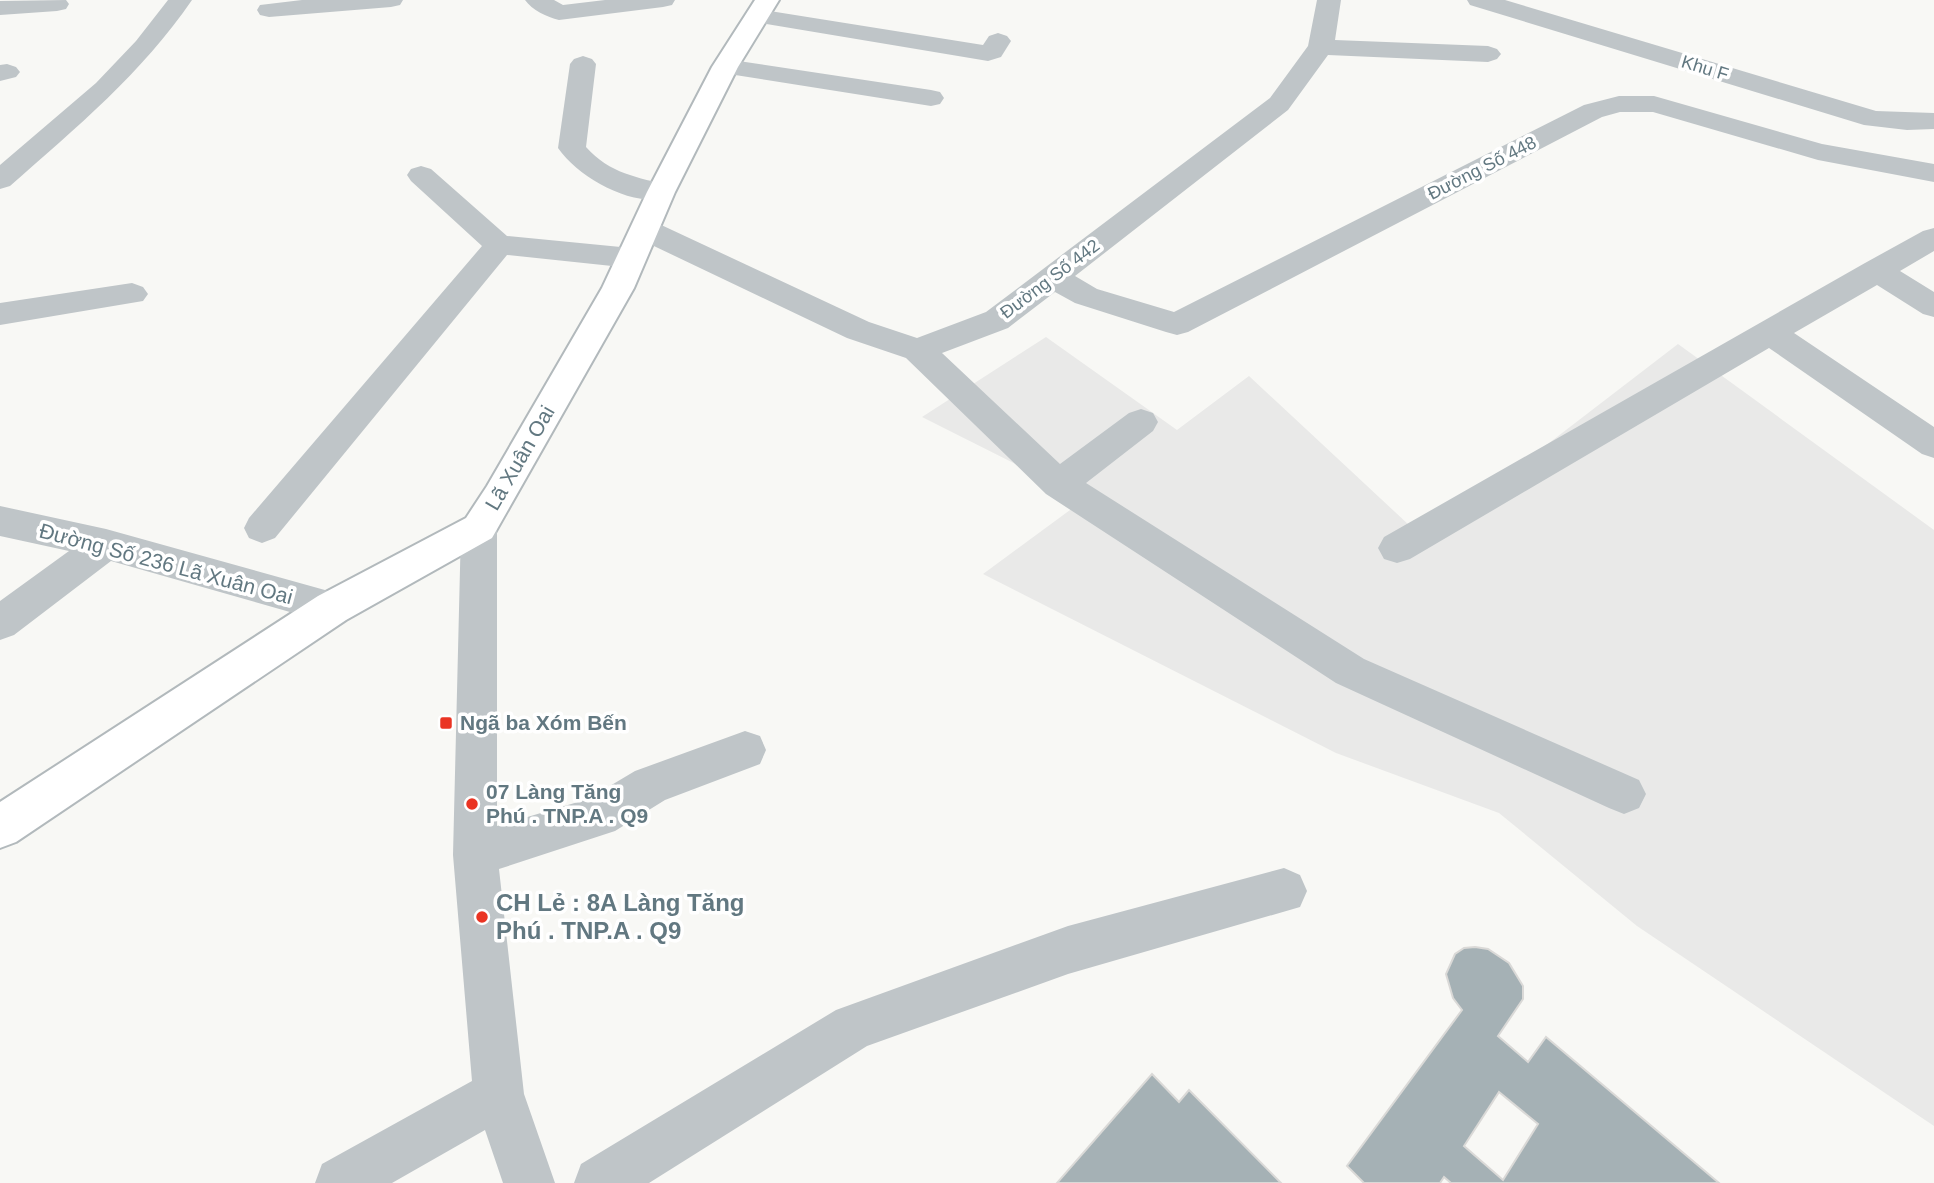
<svg xmlns="http://www.w3.org/2000/svg" width="1934" height="1183" font-family="Arial,sans-serif">
<style>
.built{fill:#e9e9e8}
.building{fill:#a5b1b5;stroke:#dad9d7;stroke-width:2;fill-rule:evenodd}
.lines{fill:none;stroke-linecap:round;stroke-linejoin:round}
.major-casing{stroke:#b2b9bc;stroke-width:4}
.minor{fill:#bfc5c8;fill-rule:evenodd}
.major{fill:#fff;fill-rule:evenodd}
.poi-dot{fill:#ea3423;stroke:#fff;stroke-width:2.5}
.labels{text-anchor:middle;stroke-width:7;stroke-linejoin:round;paint-order:stroke}
.far-street-label{font-size:18px;fill:#627881;stroke:#fff}
.street-label{font-size:21px;fill:#627881;stroke:#fff}
.poi-label{font-size:21px;font-weight:bold;fill:#627881;stroke:#fff;text-anchor:start}
.near-poi-label{font-size:24px;font-weight:bold;fill:#627881;stroke:#fff;text-anchor:start}
</style>
<rect width="100%" height="100%" fill="#f8f8f5"/>
<!-- built -->
<path class="built" d="M1046,337L1177,430L1249,376L1424,539L1678,344L1934,530V1126L1637,926L1499,813L1336,753L983,574L1085,499L922,417Z"/>
<!-- building -->
<path class="building" d="M1475,947L1488,949L1509,963L1523,986V999L1498,1036L1528,1062L1546,1037L1719,1183H1451L1444,1177L1440,1183H1364L1347,1166L1462,1010L1453,998L1446,974L1455,954L1464,948ZM1499,1092L1538,1124L1503,1180L1464,1146Z
M1152,1074L1179,1102L1189,1090L1281,1183H1057Z"/>
<g class="lines">
<defs>
<path id="major" d="M755,0H779L738,67L675,192L634,288L492,538L346,620L16,842L0,848V802L318,596L466,518L487,486L602,288L647,192L712,67Z"/>
</defs>
<!-- major casing -->
<use href="#major" class="major-casing"/>
<!-- minor -->
<path class="minor" d="M66,0L69,4L66,9L57,11L0,15V1Z
M168,0H192C142,73 76,128 10,186L0,189V165L96,83L136,41Z
M302,0H403L400,5L391,7L269,17L260,15L257,10L260,5Z
M525,0H554L563,5L605,0H675L672,5L663,7L559,20C547,17 532,10 525,0Z
M1317,0H1341L1335,40L1488,46L1497,49L1501,54L1497,59L1488,62L1328,55L1288,110L1075,276L1097,289L1174,312L1584,105L1619,96H1654L1822,144L1934,164V182L1818,160L1653,112H1620L1602,117L1188,332L1177,335L1166,332L1075,303L1055,292L1008,328L942,353L1060,464L1129,413L1141,409L1153,413L1158,422L1153,431L1086,483L1364,659L1639,780L1646,794L1639,808L1624,814L1609,808L1336,683L1046,494L906,358L847,338L635,237L631,230L635,223L646,221L657,223L869,322L917,338L986,312L1270,98L1308,46Z
M1467,0H1505L1876,111L1934,113V129L1907,130L1864,125L1470,5Z
M757,9L983,45L989,36L998,33L1007,36L1011,41L1001,57L988,61L748,21L745,16L748,11Z
M583,56L592,59L596,64L586,147C610,174 637,177 671,186L675,192L671,198C633,208 580,179 558,148L570,64L574,59Z
M725,59L931,90L940,92L944,98L940,104L931,106L716,72L712,67L716,62Z
M7,64L16,67L20,72L16,77L0,81V65Z
M421,166L431,169L507,236L631,248L642,251L646,258L642,265L631,268L507,255L275,538L262,543L249,538L244,528L249,518L482,246L411,181L407,175L411,169Z
M1934,228V251L1900,271L1934,292V317L1923,314L1877,285L1794,333L1934,427V458L1922,454L1769,348L1410,559L1397,563L1384,559L1378,548L1384,537L1865,263L1923,231Z
M132,283L143,287L148,294L143,301L0,325V303Z
M0,506L106,529L332,592L346,596L351,608L346,620L332,624L111,561L14,635L0,640V601L69,551L0,536Z
M479,513L492,518L497,528V826L588,799L635,771L745,731L760,736L766,750L760,764L665,800L615,831L499,869L524,1094L555,1183H503L485,1130L392,1183H315L322,1164L472,1081L453,855L461,528L466,518Z
M1284,868L1300,875L1307,891L1300,907L1068,974L867,1046L649,1183H574L581,1164L836,1010L1068,926Z"/>
<!-- major -->
<use href="#major" class="major"/>
</g>
<!-- markers -->
<g class="poi-dot">
<rect x="439" y="716" width="14" height="14" rx="3.5"/>
<circle cx="472" cy="804" r="7"/>
<circle cx="482" cy="917" r="7"/>
</g>
<g class="labels">
<!-- far-street labels -->
<g class="far-street-label">
<text transform="translate(1705 68) rotate(17)" y="6">Khu F</text>
<text transform="translate(1482 168) rotate(-27)" y="6">Đường Số 448</text>
<text transform="translate(1050 279) rotate(-37)" y="6">Đường Số 442</text>
</g>
<!-- street labels -->
<g class="street-label">
<text transform="translate(520 458) rotate(-60)" y="7">Lã Xuân Oai</text>
<text transform="translate(166 564) rotate(15)" y="7">Đường Số 236 Lã Xuân Oai</text>
</g>
<!-- poi labels -->
<g class="poi-label">
<text x="460" y="730">Ngã ba Xóm Bến</text>
<text x="486" y="799">07 Làng Tăng<tspan x="486" dy="24">Phú . TNP.A . Q9</tspan></text>
</g>
<!-- near-poi labels -->
<g class="near-poi-label">
<text x="496" y="911">CH Lẻ : 8A Làng Tăng<tspan x="496" dy="28">Phú . TNP.A . Q9</tspan></text>
</g>
</g>
</svg>
